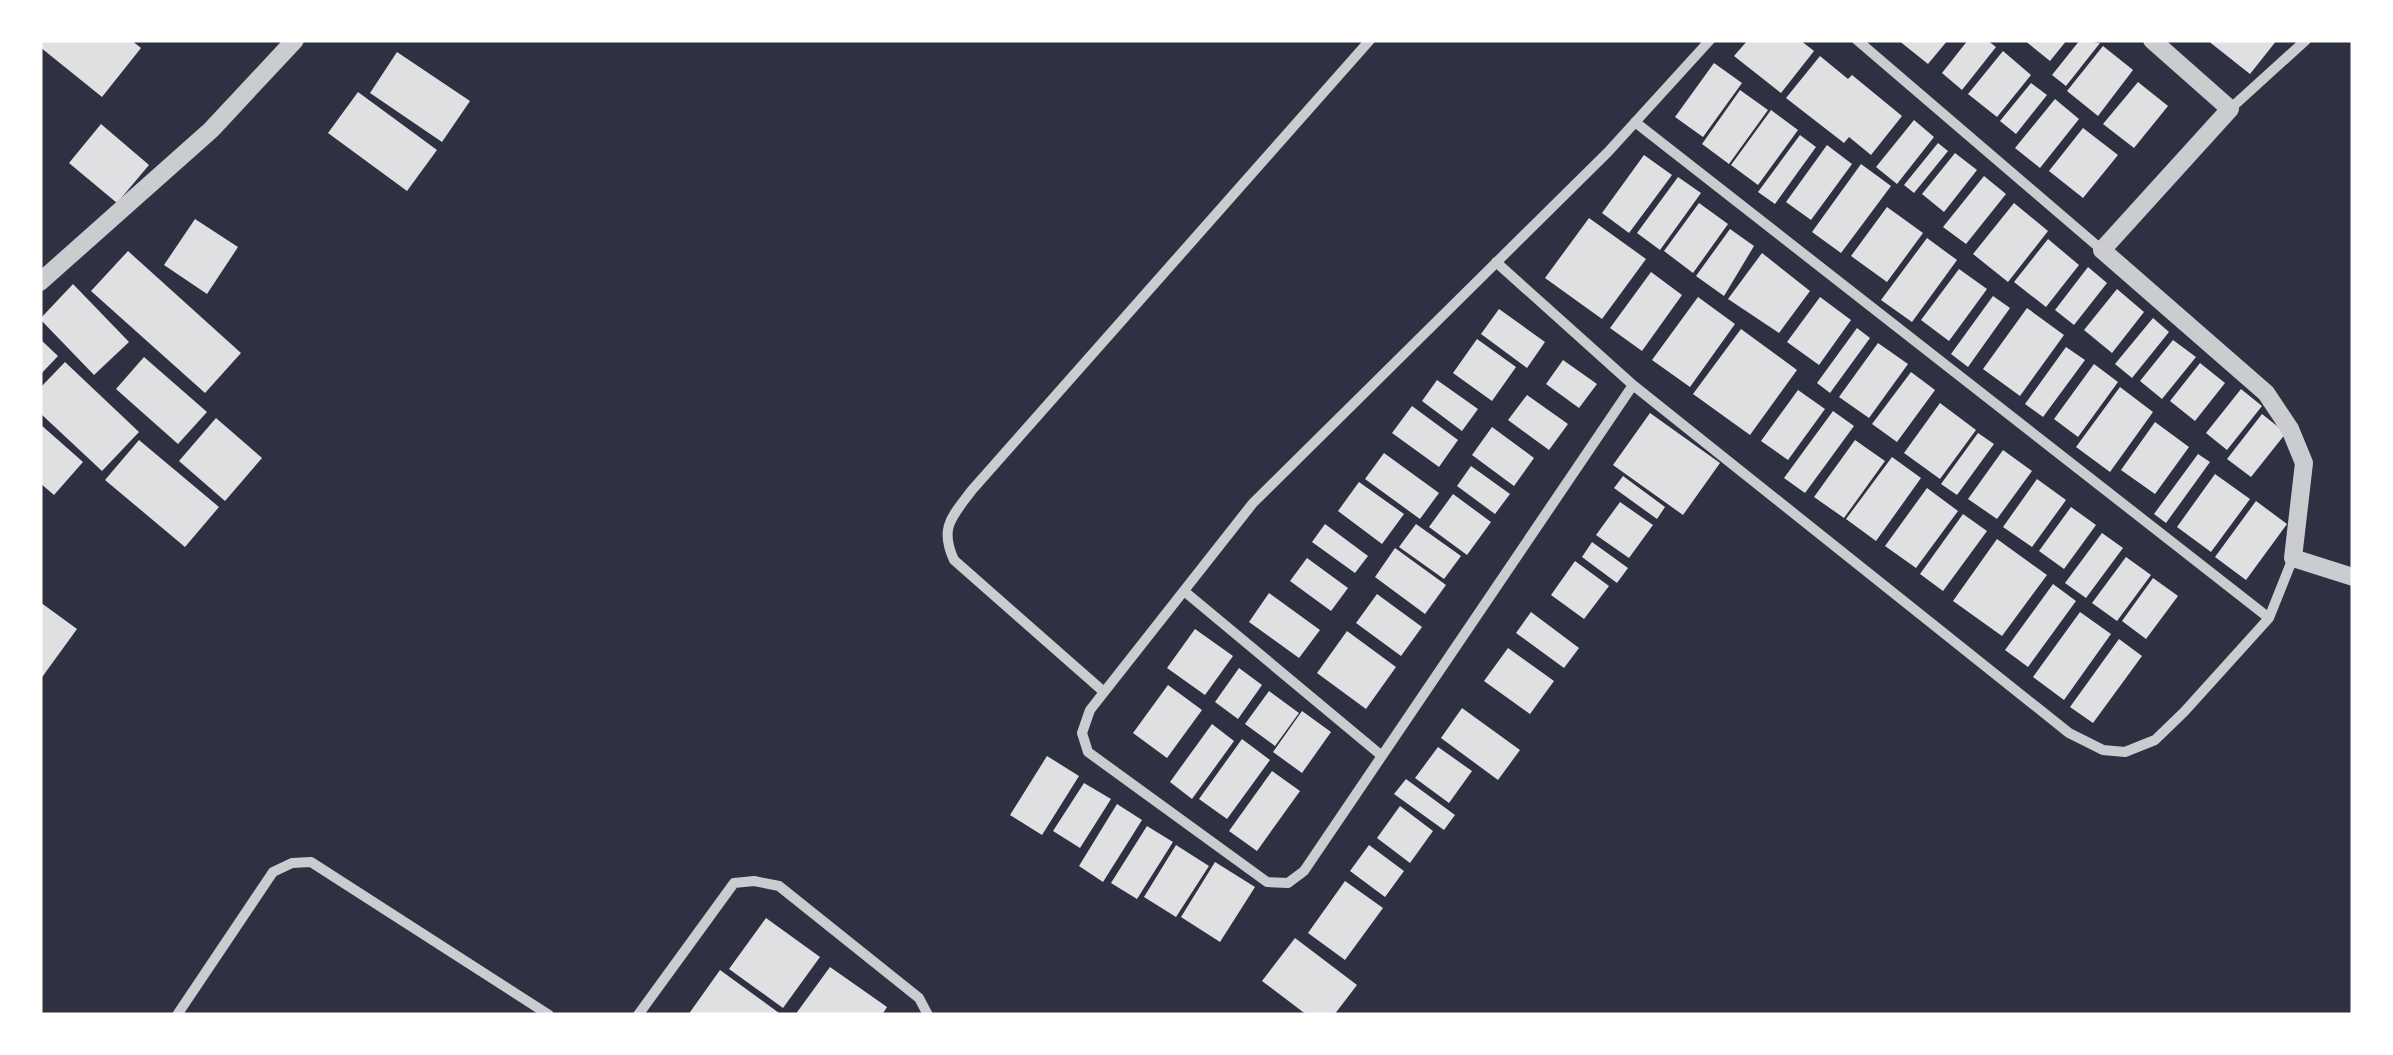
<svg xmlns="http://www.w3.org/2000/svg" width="2393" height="1055" font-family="Raleway,sans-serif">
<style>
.building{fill:#e0e0e3}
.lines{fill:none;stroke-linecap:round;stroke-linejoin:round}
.minor{stroke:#caccd0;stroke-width:10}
.tertiary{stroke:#caccd0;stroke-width:18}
</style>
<rect width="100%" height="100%" fill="#2d3142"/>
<!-- building -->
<path class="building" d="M40,40H131L141,48L102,97L40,47Z
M1748,40H1800L1814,51L1781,93L1734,56Z
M1898,40H1948L1928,64Z
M1968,40H1987L1996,47L1962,90L1942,73Z
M2024,40H2067L2050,61Z
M2080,40L2100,43L2066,86L2052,75Z
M2207,40H2277L2250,74Z
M2103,46L2133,70L2098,116L2067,91Z
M2003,51L2031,75L1997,117L1968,94Z
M397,52L470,101L442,142L370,93Z
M1820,56L1848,79L1852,75L1902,116L1871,155L1849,137L1844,143L1786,98Z
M1714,63L1742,83L1703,137L1675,117Z
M2138,82L2168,106L2134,148L2103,124Z
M2031,83L2047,95L2016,134L2000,121Z
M1740,90L1768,110L1729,164L1702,144Z
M358,92L437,150L407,191L328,133Z
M2055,99L2079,119L2040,168L2015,148Z
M1771,110L1798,130L1758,185L1731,165Z
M1914,120L1934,137L1897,184L1876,167Z
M101,124L149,165L117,203L69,163Z
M2083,128L2118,155L2083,198L2049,171Z
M1800,135L1816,147L1775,204L1758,192Z
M1938,143L1948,151L1914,193L1904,185Z
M1827,145L1852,164L1811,220L1786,202Z
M1955,153L1977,170L1944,212L1922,194Z
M1644,155L1672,175L1629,233L1602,213Z
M1861,164L1891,186L1841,253L1812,232Z
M1984,176L2006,194L1966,244L1943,227Z
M1678,177L1701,193L1660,250L1637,233Z
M1699,203L1728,224L1693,273L1664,251Z
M2014,203L2048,231L2008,282L1973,254Z
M1887,207L1923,233L1887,282L1851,256Z
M1589,218L1646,259L1602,319L1545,278Z
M195,219L238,247L207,294L164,265Z
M1730,229L1754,246L1724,296L1696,276Z
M1927,238L1957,260L1912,322L1881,300Z
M2048,239L2079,265L2046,307L2014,282Z
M128,251L241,353L205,393L91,291Z
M1762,253L1810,291L1779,333L1728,299Z
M2088,267L2107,283L2074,325L2055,310Z
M1959,269L1987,289L1949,341L1921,320Z
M1651,272L1682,295L1642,351L1610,328Z
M73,284L129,342L94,375L40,319Z
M2117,289L2144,312L2112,353L2084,330Z
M1993,296L2010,308L1968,367L1951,354Z
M1698,297L1735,324L1690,387L1652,360Z
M1820,297L1851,320L1819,365L1787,342Z
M2027,308L2064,335L2020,396L1983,369Z
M1499,309L1545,342L1527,368L1481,334Z
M2153,318L2169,332L2132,378L2115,364Z
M1857,328L1870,338L1830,393L1817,383Z
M1741,329L1797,370L1750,435L1693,394Z
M40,339L58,356L40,375Z
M1477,339L1516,367L1492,401L1453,373Z
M2173,340L2196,357L2162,399L2140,381Z
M1878,343L1908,364L1869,418L1839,397Z
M2066,347L2085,360L2043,417L2025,404Z
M144,357L207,412L178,444L116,389Z
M1563,360L1597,384L1579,408L1546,384Z
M65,362L139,432L102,471L40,413V388Z
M2200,363L2225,383L2195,421L2170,401Z
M2094,364L2118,382L2078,437L2054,419Z
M1911,372L1935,390L1897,442L1872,424Z
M1437,380L1478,409L1462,431L1422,401Z
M2120,387L2153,412L2110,472L2076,447Z
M2241,389L2262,406L2227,450L2206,433Z
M1798,390L1825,409L1788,460L1761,441Z
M1527,395L1568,424L1549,450L1508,420Z
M1940,403L1976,430L1940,479L1904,453Z
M1412,406L1458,440L1439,467L1392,433Z
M1833,411L1854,426L1805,493L1784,478Z
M1650,413L1720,463L1683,515L1613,465Z
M2262,414L2286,433L2251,477L2227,459Z
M216,418L262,458L225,501L179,461Z
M2155,422L2189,447L2155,494L2121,470Z
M40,424L83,462L54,495L40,483Z
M1492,427L1534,458L1514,486L1472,455Z
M1978,433L1994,444L1957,495L1941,484Z
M139,440L219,507L185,547L105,480Z
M1855,440L1885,461L1844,518L1814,497Z
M2003,450L2032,471L1997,519L1968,499Z
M1384,453L1439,493L1420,519L1365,479Z
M2198,454L2210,462L2166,523L2154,514Z
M1892,457L1921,478L1876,541L1846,519Z
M1471,466L1510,494L1495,514L1457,486Z
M2215,474L2250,499L2211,552L2177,527Z
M1623,476L1665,507L1657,519L1614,488Z
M2037,479L2066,500L2032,547L2003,527Z
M1359,482L1404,514L1382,544L1338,511Z
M1927,488L1958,511L1916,568L1885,546Z
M1453,494L1491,522L1467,555L1429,527Z
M2256,501L2287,524L2246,580L2215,557Z
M1620,502L1653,525L1629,558L1596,535Z
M2071,507L2096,525L2064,569L2039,551Z
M1963,514L1987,531L1943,591L1920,574Z
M1325,524L1368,556L1355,573L1312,542Z
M1416,524L1461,556L1444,579L1399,547Z
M2102,533L2123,548L2086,598L2065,583Z
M1997,539L2047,575L2002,636L1953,601Z
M1592,542L1628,568L1617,583L1582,557Z
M1395,548L1446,585L1425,614L1375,577Z
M2126,557L2151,575L2117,621L2092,603Z
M1307,558L1348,588L1331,611L1290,581Z
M1575,561L1609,586L1584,619L1551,595Z
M2153,578L2178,596L2146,639L2122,621Z
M2053,584L2076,601L2028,667L2005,650Z
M1269,593L1320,630L1299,658L1249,622Z
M1377,594L1422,627L1401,656L1356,623Z
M40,602L77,629L40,680Z
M1531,612L1579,648L1564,668L1516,633Z
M2080,612L2111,634L2064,700L2033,677Z
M1195,629L1233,656L1205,695L1167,668Z
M1347,631L1396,667L1366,709L1317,673Z
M2119,639L2142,656L2093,723L2070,707Z
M1508,648L1554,681L1530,714L1484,681Z
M1239,668L1262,685L1238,719L1215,702Z
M1168,685L1202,710L1167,758L1133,733Z
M1269,691L1299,713L1275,746L1245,724Z
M1462,708L1520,750L1498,780L1441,738Z
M1302,711L1331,732L1302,773L1273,752Z
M1212,724L1234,741L1192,799L1170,782Z
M1242,739L1270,760L1227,819L1199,799Z
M1438,747L1472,771L1449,803L1415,778Z
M1047,756L1079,776L1042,835L1010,815Z
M1272,771L1300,791L1257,851L1229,831Z
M1406,779L1455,815L1444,830L1394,794Z
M1084,783L1111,799L1080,848L1053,831Z
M1117,804L1142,820L1103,882L1079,866Z
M1400,806L1433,831L1410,863L1377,838Z
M1147,826L1173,842L1137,899L1111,883Z
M1176,845L1209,866L1176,917L1144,897Z
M1369,845L1404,871L1385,897L1350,871Z
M1215,862L1255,887L1220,942L1181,917Z
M1345,881L1383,908L1345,960L1308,933Z
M766,918L820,957L783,1008L729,969Z
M1295,938L1357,985L1334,1015H1307L1262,981Z
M830,967L887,1007L882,1015H795Z
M720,970L779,1013L777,1015H688Z"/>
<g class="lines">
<!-- minor -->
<path class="minor" d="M1857,40L2102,250
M2230,109L2306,40
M1635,122L2269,618
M1496,262L1633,385L2069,733L2103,750L2125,752L2155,740L2184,712L2269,618L2293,558
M1633,385L1304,871L1288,883L1267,882L1088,752L1082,733L1090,710L1253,503L1608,152L1710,40
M1184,591L1382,756
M1104,692L954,560C939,527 952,517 972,490L1370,40
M177,1015L273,872L292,863L311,862L549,1015
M638,1015L734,883L754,881L779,886L919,998L928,1015"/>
<!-- tertiary -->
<path class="tertiary" d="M2152,40L2230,109L2102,250L2266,393L2290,429L2304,463L2293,558L2353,577
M40,282L211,130L295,40"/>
</g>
<!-- border -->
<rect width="2393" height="1055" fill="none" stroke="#ffffff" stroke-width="85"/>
</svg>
